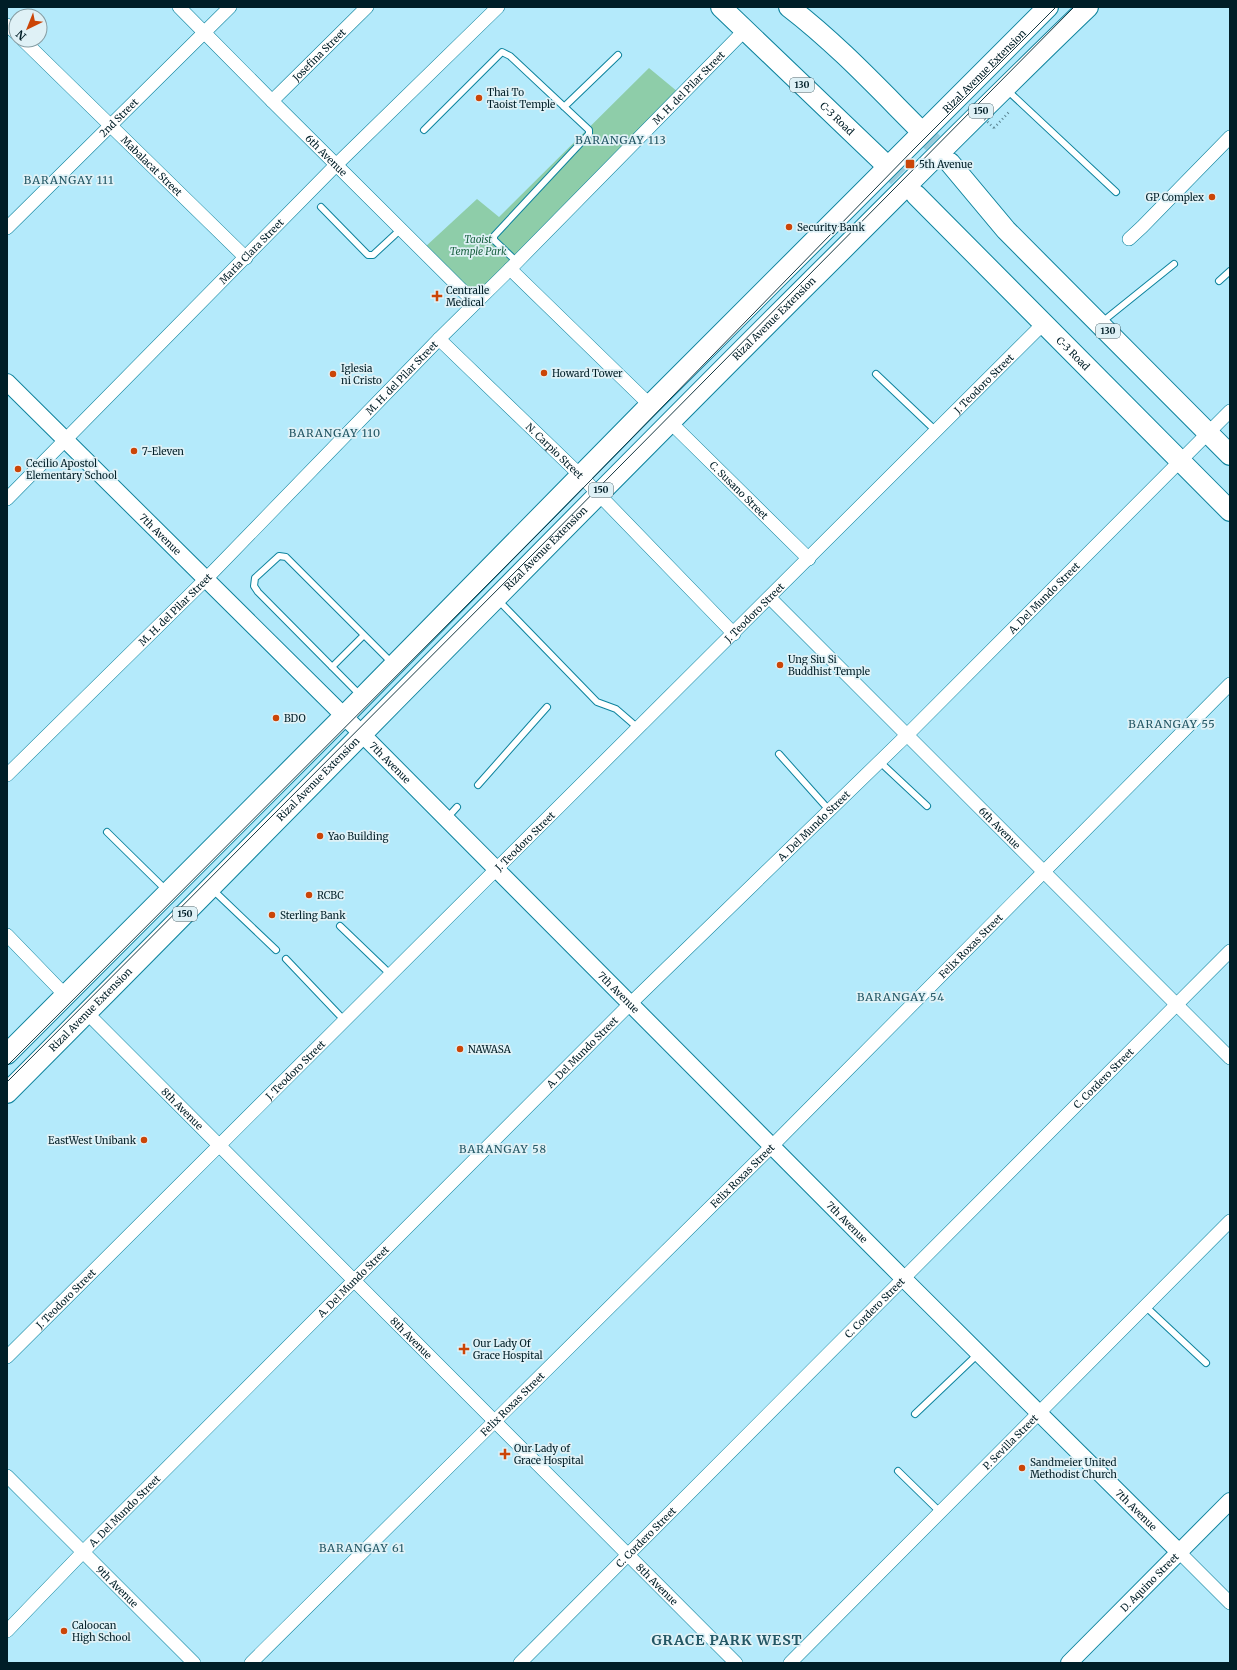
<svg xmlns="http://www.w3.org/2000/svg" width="1237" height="1670" font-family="Merriweather,serif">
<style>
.green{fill:#8ecda9}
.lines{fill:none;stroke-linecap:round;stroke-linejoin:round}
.primary-tunnel{stroke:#99cbdb;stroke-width:20;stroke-dasharray:20 10;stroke-linecap:butt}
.service-casing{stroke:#0e839d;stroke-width:8}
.minor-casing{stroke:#0e839d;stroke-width:14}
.tertiary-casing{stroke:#0e839d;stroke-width:18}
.primary-casing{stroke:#0e839d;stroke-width:22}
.path{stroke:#59828f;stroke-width:2.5;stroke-dasharray:1 3;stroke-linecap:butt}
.service{stroke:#fff;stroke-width:6}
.minor{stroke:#fff;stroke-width:13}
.tertiary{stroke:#fff;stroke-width:16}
.primary{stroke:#fff;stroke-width:20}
.tram{stroke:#163741;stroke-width:1}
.path-bridge{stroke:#59828f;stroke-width:2.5;stroke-dasharray:1 3;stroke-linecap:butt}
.poi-dot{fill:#cb4507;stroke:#dff1f6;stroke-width:1.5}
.labels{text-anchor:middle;stroke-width:3.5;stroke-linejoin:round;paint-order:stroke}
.shield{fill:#dff1f6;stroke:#435d65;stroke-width:1}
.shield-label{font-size:9px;font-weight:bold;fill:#001e27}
.street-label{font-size:10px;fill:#001e27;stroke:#dff1f6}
.poi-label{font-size:10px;fill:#001e27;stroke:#dff1f6;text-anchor:start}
.park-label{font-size:10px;font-style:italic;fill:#1c6342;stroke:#dff1f6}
.neighbourhood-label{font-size:11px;letter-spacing:1px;fill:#235765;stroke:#dff1f6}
.district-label{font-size:14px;font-weight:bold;letter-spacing:1px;fill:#235765;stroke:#dff1f6}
</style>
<rect width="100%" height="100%" fill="#b4eafb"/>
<!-- green -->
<path class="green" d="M649,68L678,92L474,296L425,247L477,199L499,217Z"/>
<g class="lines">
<!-- primary-tunnel -->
<path class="primary-tunnel" d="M919,129L941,151L950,163
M884,163L916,195"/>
<defs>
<path id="service" d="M1006,89L1116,192
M564,107L618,55
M424,130L502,52L510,56L589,130V134L494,236V240L517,262
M321,207L368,255H373L401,229
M1219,281L1230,271
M1102,322L1174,264
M876,374L936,431
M498,600L597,702L616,709L638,728
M332,667L364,635
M361,696L258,592L254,586L255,578L279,556L286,557L392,663
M779,754L829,810
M880,762L927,806
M478,785L547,707
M447,818L457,807
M107,832L167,891
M212,889L276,950
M340,926L390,974
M286,959L344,1020
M1145,1306L1206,1363
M915,1414L978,1354
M898,1471L940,1512"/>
<g id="minor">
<path id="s1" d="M179,7L272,101L475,303"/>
<path d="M7,25L16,33"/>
<path id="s2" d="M23,40L246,258"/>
<path id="s3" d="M272,101L367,7"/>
<path id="s4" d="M7,228L230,7"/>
<path d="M1129,239L1142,227L1230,137"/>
<path d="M510,269L650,405"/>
<path id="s5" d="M439,339L580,475L734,634"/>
<path id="s6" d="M670,422L809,559"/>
<path id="s7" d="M7,499L336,165L498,7"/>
<path id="s8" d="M770,598L1230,1058"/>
<path id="s9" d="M7,775L206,579L439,339L510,269L744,31"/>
<path d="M7,935L65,995"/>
<path id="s10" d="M87,1013L736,1663"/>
<path id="s11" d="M7,1357C352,1013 698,669 1043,324"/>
<path id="s12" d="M7,1476L194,1663"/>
<path d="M1179,1552L1230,1603"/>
<path id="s13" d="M7,1631L83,1552L630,1004L907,735L1230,411"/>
<path id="s14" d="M251,1663L772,1146L1230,684"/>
<path id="s15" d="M520,1663L1230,951"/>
<path id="s16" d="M790,1663L1230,1221"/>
</g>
<g id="tertiary">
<path id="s17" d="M7,382L344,716L904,1279L1179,1552"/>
<path id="s18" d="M1069,1663L1230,1501"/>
</g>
<g id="primary">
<path id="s19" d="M721,7L884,163"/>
<path d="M789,7C836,43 877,87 919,129"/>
<path d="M950,163L1006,230L1230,455"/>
<path id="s20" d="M916,195L1230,511"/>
<path id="s21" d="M7,1054L344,716L650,405L1048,7"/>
<path id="s22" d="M7,1093C275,824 540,551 809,283C902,191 993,98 1088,7"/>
</g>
</defs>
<!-- service casing -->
<use href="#service" class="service-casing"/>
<!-- minor casing -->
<use href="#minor" class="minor-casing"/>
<!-- tertiary casing -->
<use href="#tertiary" class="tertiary-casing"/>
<!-- primary casing -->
<use href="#primary" class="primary-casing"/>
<!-- path -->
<path class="path" d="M994,128L1009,112L1008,111"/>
<!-- service -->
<use href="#service" class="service"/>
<!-- minor -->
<use href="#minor" class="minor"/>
<!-- tertiary -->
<use href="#tertiary" class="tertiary"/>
<!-- primary -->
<use href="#primary" class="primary"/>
<!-- tram -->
<path class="tram" d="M7,1066L549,523L914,149L1056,7
M7,1082L530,557L1074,7"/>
<!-- path-bridge -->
<path class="path-bridge" d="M973,108L994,128"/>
</g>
<!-- markers -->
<g class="poi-dot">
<circle cx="479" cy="98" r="4"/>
<rect x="905" y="159" width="10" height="10" rx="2"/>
<circle cx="1212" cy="197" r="4"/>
<circle cx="789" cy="227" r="4"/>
<path d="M435 290h4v4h4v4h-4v4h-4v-4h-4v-4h4z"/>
<circle cx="544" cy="373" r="4"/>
<circle cx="333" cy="374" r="4"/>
<circle cx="134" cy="451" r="4"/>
<circle cx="18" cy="469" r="4"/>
<circle cx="780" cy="665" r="4"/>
<circle cx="276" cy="718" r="4"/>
<circle cx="320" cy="836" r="4"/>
<circle cx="309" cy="895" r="4"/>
<circle cx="272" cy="915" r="4"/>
<circle cx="460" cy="1049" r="4"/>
<circle cx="144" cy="1140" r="4"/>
<path d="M462 1343h4v4h4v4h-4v4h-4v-4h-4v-4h4z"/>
<path d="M503 1448h4v4h4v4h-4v4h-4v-4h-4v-4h4z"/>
<circle cx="1022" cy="1468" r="4"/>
<circle cx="64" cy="1631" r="4"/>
</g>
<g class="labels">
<!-- shield labels -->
<g class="shield">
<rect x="790" y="78" width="24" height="14" rx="3"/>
<rect x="969" y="104" width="24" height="14" rx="3"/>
<rect x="1096" y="324" width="24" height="14" rx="3"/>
<rect x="589" y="483" width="24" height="14" rx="3"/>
<rect x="173" y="907" width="24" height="14" rx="3"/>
</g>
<g class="shield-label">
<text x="802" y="88">130</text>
<text x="981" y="114">150</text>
<text x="1108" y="334">130</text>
<text x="601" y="493">150</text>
<text x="185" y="917">150</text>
</g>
<!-- street labels -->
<g class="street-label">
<text dy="4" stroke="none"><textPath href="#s3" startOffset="66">Josefina Street</textPath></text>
<text dy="4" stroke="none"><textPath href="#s21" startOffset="1386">Rizal Avenue Extension</textPath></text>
<text dy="4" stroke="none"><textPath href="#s9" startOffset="968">M. H. del Pilar Street</textPath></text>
<text dy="4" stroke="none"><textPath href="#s4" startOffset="157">2nd Street</textPath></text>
<text dy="4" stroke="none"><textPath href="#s19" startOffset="161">C-3 Road</textPath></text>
<text dy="4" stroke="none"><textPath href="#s1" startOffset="209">6th Avenue</textPath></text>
<text dy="4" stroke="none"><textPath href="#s2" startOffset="180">Mabalacat Street</textPath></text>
<text dy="4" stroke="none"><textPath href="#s7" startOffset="348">Maria Clara Street</textPath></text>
<text dy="4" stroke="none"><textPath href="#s22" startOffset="1090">Rizal Avenue Extension</textPath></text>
<text dy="4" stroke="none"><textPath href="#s20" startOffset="223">C-3 Road</textPath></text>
<text dy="4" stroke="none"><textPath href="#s9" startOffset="560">M. H. del Pilar Street</textPath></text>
<text dy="4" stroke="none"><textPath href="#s11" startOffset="1379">J. Teodoro Street</textPath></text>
<text dy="4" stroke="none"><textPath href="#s5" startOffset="161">N. Carpio Street</textPath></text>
<text dy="4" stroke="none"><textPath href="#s6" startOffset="97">C. Susano Street</textPath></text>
<text dy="4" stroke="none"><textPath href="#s17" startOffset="216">7th Avenue</textPath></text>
<text dy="4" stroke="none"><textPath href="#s22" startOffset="766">Rizal Avenue Extension</textPath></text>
<text dy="4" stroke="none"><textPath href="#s13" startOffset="1464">A. Del Mundo Street</textPath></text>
<text dy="4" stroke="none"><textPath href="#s9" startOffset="236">M. H. del Pilar Street</textPath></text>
<text dy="4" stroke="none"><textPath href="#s11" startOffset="1055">J. Teodoro Street</textPath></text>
<text dy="4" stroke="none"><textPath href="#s17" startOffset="540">7th Avenue</textPath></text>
<text dy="4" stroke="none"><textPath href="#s22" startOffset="442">Rizal Avenue Extension</textPath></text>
<text dy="4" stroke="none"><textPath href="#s13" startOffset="1140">A. Del Mundo Street</textPath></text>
<text dy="4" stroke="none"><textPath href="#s8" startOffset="325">6th Avenue</textPath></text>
<text dy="4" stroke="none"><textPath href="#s11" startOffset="731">J. Teodoro Street</textPath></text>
<text dy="4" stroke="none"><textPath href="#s14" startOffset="1016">Felix Roxas Street</textPath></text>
<text dy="4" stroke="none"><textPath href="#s17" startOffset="864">7th Avenue</textPath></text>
<text dy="4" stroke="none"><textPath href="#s22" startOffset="118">Rizal Avenue Extension</textPath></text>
<text dy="4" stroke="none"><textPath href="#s13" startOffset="816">A. Del Mundo Street</textPath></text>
<text dy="4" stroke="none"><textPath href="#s11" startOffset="407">J. Teodoro Street</textPath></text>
<text dy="4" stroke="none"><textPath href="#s15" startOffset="826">C. Cordero Street</textPath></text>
<text dy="4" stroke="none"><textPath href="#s10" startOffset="135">8th Avenue</textPath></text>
<text dy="4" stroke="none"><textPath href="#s14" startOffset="692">Felix Roxas Street</textPath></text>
<text dy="4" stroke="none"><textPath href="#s17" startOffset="1188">7th Avenue</textPath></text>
<text dy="4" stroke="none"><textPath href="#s13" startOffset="492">A. Del Mundo Street</textPath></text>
<text dy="4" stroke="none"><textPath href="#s11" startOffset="83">J. Teodoro Street</textPath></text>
<text dy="4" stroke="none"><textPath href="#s15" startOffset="502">C. Cordero Street</textPath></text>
<text dy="4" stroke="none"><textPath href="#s10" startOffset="459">8th Avenue</textPath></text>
<text dy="4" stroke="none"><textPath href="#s14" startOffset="368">Felix Roxas Street</textPath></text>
<text dy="4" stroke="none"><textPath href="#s16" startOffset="312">P. Sevilla Street</textPath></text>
<text dy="4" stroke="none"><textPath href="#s17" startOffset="1596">7th Avenue</textPath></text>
<text dy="4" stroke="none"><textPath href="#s13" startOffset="168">A. Del Mundo Street</textPath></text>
<text dy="4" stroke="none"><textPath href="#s15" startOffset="178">C. Cordero Street</textPath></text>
<text dy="4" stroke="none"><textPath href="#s18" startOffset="114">D. Aquino Street</textPath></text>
<text dy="4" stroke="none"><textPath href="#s10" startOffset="807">8th Avenue</textPath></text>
<text dy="4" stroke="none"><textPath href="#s12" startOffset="156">9th Avenue</textPath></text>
</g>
<!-- poi labels -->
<g class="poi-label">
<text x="487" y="96">Thai To<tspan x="487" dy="12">Taoist Temple</tspan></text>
<text x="919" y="168">5th Avenue</text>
<text x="1204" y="201" text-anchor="end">GP Complex</text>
<text x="797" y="231">Security Bank</text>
<text x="446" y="294">Centralle<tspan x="446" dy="12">Medical</tspan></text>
<text x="341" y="372">Iglesia<tspan x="341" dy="12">ni Cristo</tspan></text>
<text x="552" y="377">Howard Tower</text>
<text x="142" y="455">7-Eleven</text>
<text x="26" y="467">Cecilio Apostol<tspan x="26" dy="12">Elementary School</tspan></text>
<text x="788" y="663">Ung Siu Si<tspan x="788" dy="12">Buddhist Temple</tspan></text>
<text x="284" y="722">BDO</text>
<text x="328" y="840">Yao Building</text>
<text x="317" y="899">RCBC</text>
<text x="280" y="919">Sterling Bank</text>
<text x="468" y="1053">NAWASA</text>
<text x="136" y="1144" text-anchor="end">EastWest Unibank</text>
<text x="473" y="1347">Our Lady Of<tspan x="473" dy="12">Grace Hospital</tspan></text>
<text x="514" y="1452">Our Lady of<tspan x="514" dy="12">Grace Hospital</tspan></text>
<text x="1030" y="1466">Sandmeier United<tspan x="1030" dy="12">Methodist Church</tspan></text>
<text x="72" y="1629">Caloocan<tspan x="72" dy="12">High School</tspan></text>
</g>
<!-- park labels -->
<g class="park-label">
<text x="478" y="243">Taoist<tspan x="478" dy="12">Temple Park</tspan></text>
</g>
<!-- neighbourhood labels -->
<g class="neighbourhood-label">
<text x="621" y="144">BARANGAY 113</text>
<text x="69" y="184">BARANGAY 111</text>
<text x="335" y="437">BARANGAY 110</text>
<text x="1172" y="728">BARANGAY 55</text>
<text x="901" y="1001">BARANGAY 54</text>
<text x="503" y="1153">BARANGAY 58</text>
<text x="362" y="1552">BARANGAY 61</text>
</g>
<!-- district labels -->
<g class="district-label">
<text x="727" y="1645">GRACE PARK WEST</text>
</g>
</g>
<!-- border -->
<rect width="1237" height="1670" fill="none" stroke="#001e27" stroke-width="16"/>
<!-- north arrow -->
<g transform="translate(28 28) rotate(223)"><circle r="19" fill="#dff1f6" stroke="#869da3"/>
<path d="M0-3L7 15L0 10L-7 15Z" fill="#cb4507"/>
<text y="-6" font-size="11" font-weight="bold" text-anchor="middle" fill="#001e27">N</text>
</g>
</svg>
